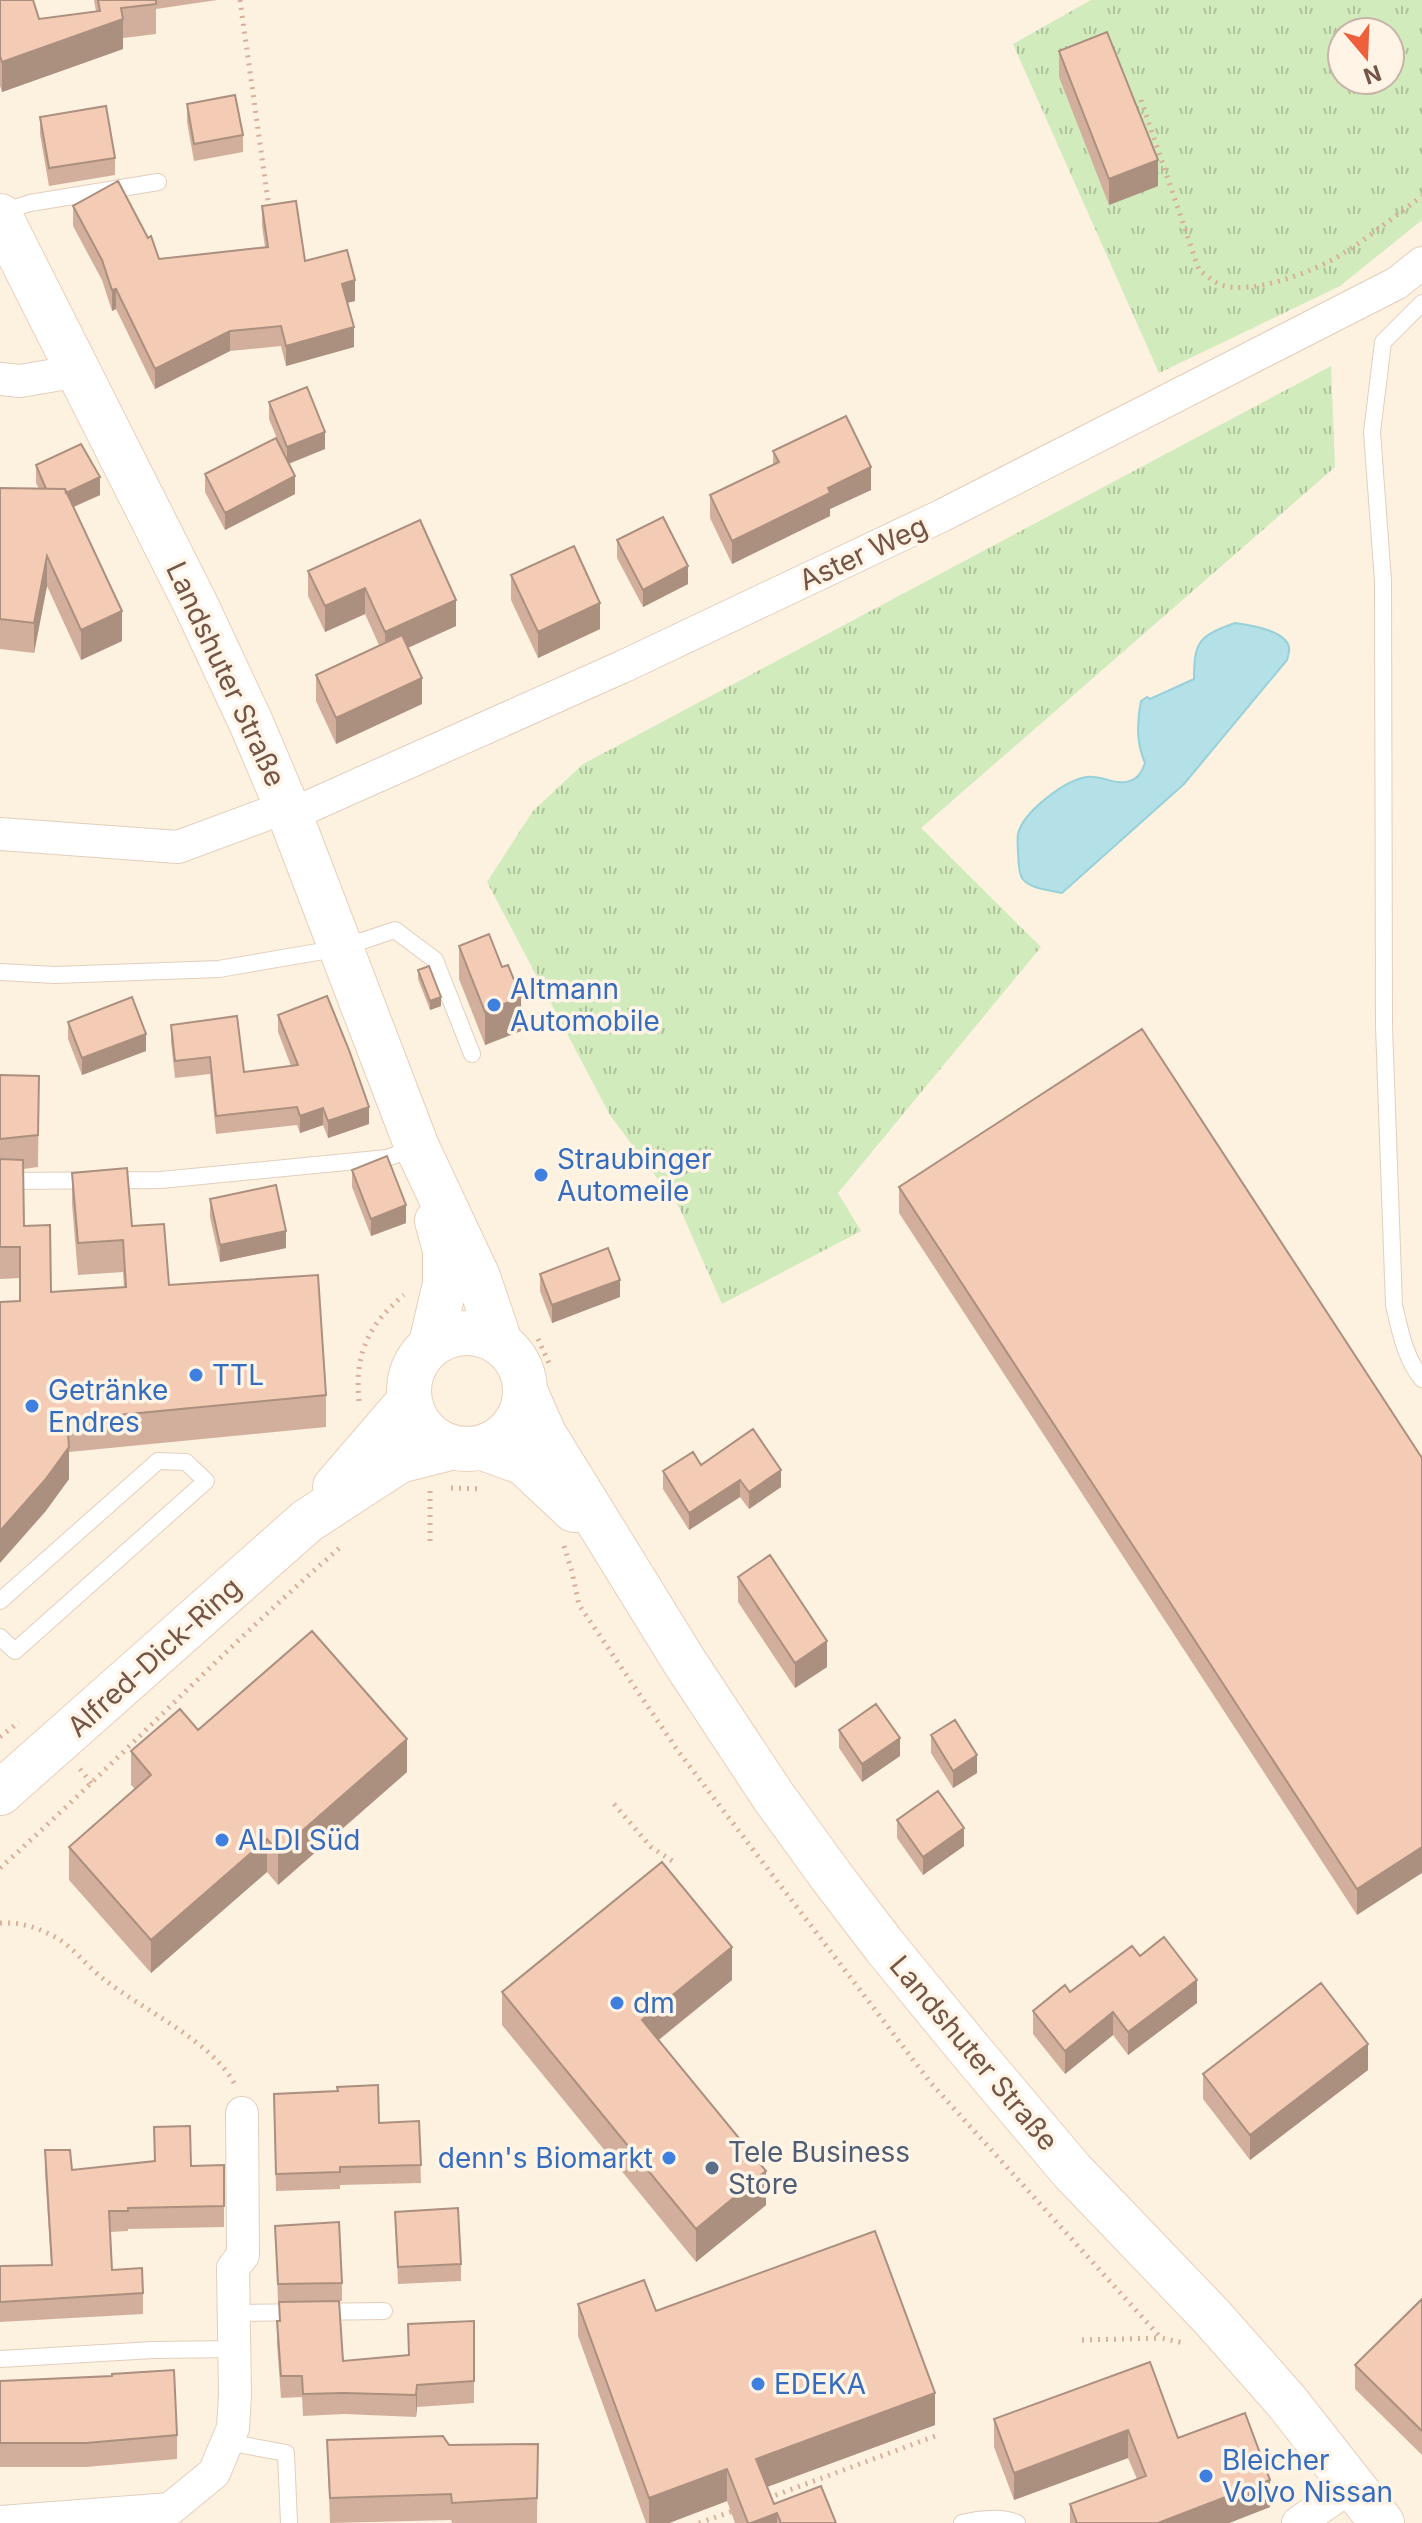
<svg xmlns="http://www.w3.org/2000/svg" width="1422" height="2523" font-family="Inter,sans-serif">
<style>
.grass{fill:url(#grass-tufts);fill-rule:evenodd}
.water{fill:#b3e1e7;stroke:#98d1d9;stroke-width:2}
.lines{fill:none;stroke-linecap:round;stroke-linejoin:round}
.service-casing{stroke:#e3cebd;stroke-width:18}
.minor-casing{stroke:#e3cebd;stroke-width:34}
.secondary-casing{stroke:#e9cfba;stroke-width:46}
.path{stroke:#d8b099;stroke-width:5;stroke-dasharray:2 6;stroke-linecap:butt}
.service{stroke:#fff;stroke-width:16}
.minor{stroke:#fff;stroke-width:32}
.secondary{stroke:#fff;stroke-width:44}
.wall{fill:#d2af9c}
.shaded-wall{fill:#ab8f7f}
.building{fill:#f4ccb5;stroke:#ab8f7f;stroke-width:2}
.shop-dot{fill:#3f7fe0;stroke:#fff4e6;stroke-width:3}
.service-dot{fill:#5c6f8a;stroke:#fff4e6;stroke-width:3}
.labels{text-anchor:middle;stroke-width:7;stroke-linejoin:round;paint-order:stroke}
.street-label{font-size:28px;fill:#745546;stroke:#fff4e6}
.shop-label{font-size:28px;fill:#366cbe;stroke:#fff4e6;text-anchor:start}
.service-label{font-size:28px;fill:#4e5e75;stroke:#fff4e6;text-anchor:start}
</style>
<defs>
<pattern id="grass-tufts" width="24" height="20" patternUnits="userSpaceOnUse" patternTransform="scale(2)"><rect width="24" height="20" fill="#d1ebbd"/><path d="M3 7l-1-3M5 7V3M7 7l1-3M15 17l-1-3M17 17v-4M19 17l1-3" fill="none" stroke="#aec19b"/></pattern>
</defs>
<rect width="100%" height="100%" fill="#fdf1df"/>
<!-- grass -->
<path class="grass" d="M1091,0H1422V220L1340,286L1159,373L1013,44ZM1342,32H1390V80H1342Z
M1331,366L1335,467L921,828L1041,947L838,1193L861,1231L722,1304L680,1209L610,1115L487,882L533,811L583,764Z"/>
<!-- water -->
<path class="water" d="M1235,623C1249,625 1285,630 1289,647C1290,651 1288,656 1287,660L1184,784L1062,893C1050,890 1029,889 1022,878C1018,871 1019,861 1018,853C1018,848 1017,840 1018,834C1023,812 1065,780 1087,777C1102,775 1116,786 1130,781C1139,778 1142,771 1145,763C1136,742 1137,723 1141,701L1147,697L1150,699L1194,679C1194,641 1199,636 1235,623Z"/>
<g class="lines">
<defs>
<path id="service" d="M2,212L30,203L158,182
M1422,303L1383,342L1372,432L1383,581L1384,1026L1394,1305C1400,1331 1405,1358 1422,1379
M0,972L55,975L219,969L341,948L395,930L435,960L472,1054
M0,1181L161,1180L387,1158L415,1148
M0,1601L158,1461L186,1462L206,1481L15,1651L0,1637
M234,2313L384,2311
M0,2359L153,2350L235,2349
M227,2442L286,2453L289,2523
M962,2523C978,2519 1002,2516 1017,2523"/>
<path id="minor" d="M0,379L20,381L79,371
M290,815L622,667L943,515L1397,283L1422,263
M0,834L178,847L286,807
M0,2522L170,2509L214,2473L233,2428L235,2395L233,2268L243,2255L242,2113
M1298,2523L1353,2485"/>
<path id="secondary" d="M0,216L196,605L252,725L290,815L417,1147L478,1277L500,1342
M409 1391a58 58 0 1 1 116 0a58 58 0 1 1-116 0Z
M431,1344L445,1284V1250L437,1221
M526,1393L544,1434L684,1661L773,1796L831,1876L886,1948L969,2049L1072,2171L1212,2317L1287,2402L1382,2523
M483,1448L524,1463L574,1510
M335,1487L409,1401
M0,1793L307,1521L399,1461L450,1448"/>
</defs>
<!-- service casing -->
<use href="#service" class="service-casing"/>
<!-- minor casing -->
<use href="#minor" class="minor-casing"/>
<!-- secondary casing -->
<use href="#secondary" class="secondary-casing"/>
<!-- path -->
<path class="path" d="M240,0L268,201
M1141,100L1199,270C1205,274 1212,281 1219,284C1249,297 1316,271 1342,254C1370,237 1396,215 1422,196
M538,1339L549,1363
M359,1401C354,1354 369,1324 404,1295
M451,1488L481,1489
M430,1491V1542
M564,1546L572,1572L579,1605L678,1751L930,2082L1161,2338L1184,2343
M0,1737L19,1722
M80,1769L92,1784
M614,1804L651,1847L677,1864
M0,1868C117,1763 224,1648 343,1545
M0,1923C19,1922 37,1927 53,1936C73,1946 87,1967 105,1980C143,2010 211,2041 234,2083
M1082,2340L1161,2338
M768,2498L938,2435
M699,2523L736,2510"/>
<!-- service -->
<use href="#service" class="service"/>
<!-- minor -->
<use href="#minor" class="minor"/>
<!-- secondary -->
<use href="#secondary" class="secondary"/>
</g>
<!-- wall -->
<path class="wall" d="M0,0L39,19L96,11L94,0H217L156,9V34L123,38V49L2,92L0,86Z
M1059,51L1158,186L1109,205L1059,77Z
M187,104L243,135V152L194,161L187,122Z
M40,117L115,158V175L49,186L40,134Z
M73,206L159,259L265,247L262,226V206L305,261L355,301L347,303L354,347L286,366L281,346L230,351L155,389L116,309L112,311L102,280L73,226Z
M269,402L325,449L289,464L295,494L225,530L205,492V474L280,446L269,419Z
M773,451L871,490L830,509V516L732,564L710,518V495L773,465Z
M36,465L100,495L73,507L122,641L81,660L47,586L34,653L0,649V488L39,489L36,483Z
M420,520L456,626L408,648L422,704L336,744L316,701V675L379,645L365,614L325,632L308,596V571Z
M617,540L688,584L643,607L617,558Z
M511,575L600,629L538,658L511,600Z
M459,946L521,1031L485,1045L459,979Z
M418,970L441,1006L430,1010L418,979Z
M278,1015L369,1124L328,1138L323,1125L300,1133L297,1125L216,1134L210,1074L175,1078L171,1042V1025L244,1072L291,1066L278,1032Z
M68,1022L146,1051L82,1075L68,1039Z
M0,1075L39,1076L38,1167L23,1169L24,1226L51,1292L124,1288L123,1272L78,1275L72,1204V1173L132,1226L169,1285L326,1395V1427L69,1452V1479L45,1512L20,1301V1278L0,1279Z
M352,1170L406,1223L371,1236L352,1187Z
M899,1187L1422,1458L1357,1915L899,1213Z
M210,1199L286,1248L220,1262L210,1217Z
M540,1274L620,1297L552,1323L540,1291Z
M701,1465L781,1487L749,1509L740,1497L689,1530L663,1489V1471Z
M738,1577L827,1667L795,1688L738,1602Z
M198,1730L407,1772L278,1885L267,1872L151,1973L69,1880V1847L135,1789L131,1785V1751Z
M839,1730L900,1756L862,1782L839,1748Z
M931,1735L977,1773L953,1788L931,1753Z
M897,1820L964,1846L923,1875L897,1838Z
M1140,1956L1197,2003L1128,2055L1113,2035L1065,2074L1033,2034V2011Z
M732,1980L659,2040L766,2205L696,2262L502,2025V1992Z
M1368,2070L1250,2160L1203,2099V2074Z
M274,2112L379,2123L419,2121L421,2183L340,2185V2189L276,2191Z
M45,2150L72,2170L224,2165V2227L128,2229V2231L110,2232L112,2270L143,2293V2314L0,2322V2266L51,2265L45,2171Z
M395,2212L461,2264V2281L398,2284Z
M275,2226L342,2283V2301H278Z
M1422,2299V2455L1355,2389V2365Z
M279,2302L343,2361L409,2355L408,2324L474,2321V2403L417,2407L416,2417L344,2414L303,2416L302,2397L281,2398L277,2343V2321H279Z
M578,2304L656,2311L935,2425L767,2487L774,2504L836,2523H735L727,2501L669,2523H646L578,2336Z
M1150,2362L1178,2438L1270,2507L1229,2523H1070V2504L1137,2479L1128,2458L1014,2500L994,2447V2419Z
M0,2381L177,2435V2459L86,2467H0Z
M327,2440L449,2445L538,2444L537,2523H452L451,2520L330,2523Z"/>
<!-- shaded-wall -->
<path class="shaded-wall" d="M123,19V49L2,92V62Z
M1158,160V186L1109,205V179Z
M355,280V301L342,304V284Z
M116,289V309L112,311V290Z
M354,327V347L286,366V346Z
M230,331V351L155,389V369Z
M325,432V449L287,464V447Z
M871,467V490L830,509V516L732,564V541L828,488Z
M295,476V494L225,530V513Z
M100,477V495L51,517V500Z
M47,556V586L34,653V623Z
M688,566V584L643,607V590Z
M365,588V614L325,632V606Z
M456,600V626L385,658V632Z
M600,603V629L538,658V632Z
M122,611V641L81,660V630Z
M422,678V704L336,744V718Z
M441,997V1006L430,1010V1001Z
M521,997V1031L485,1045V1012Z
M146,1034V1051L82,1075V1058Z
M369,1107V1124L328,1138V1121Z
M323,1108V1125L300,1133V1116Z
M406,1205V1223L371,1236V1219Z
M286,1231V1248L220,1262V1245Z
M620,1280V1297L552,1323V1305Z
M69,1447V1479L45,1512L0,1563V1531Z
M781,1470V1487L749,1509V1492Z
M740,1480V1497L689,1530V1513Z
M827,1641V1667L795,1688V1663Z
M900,1738V1756L862,1782V1764Z
M407,1739V1772L278,1885V1852Z
M977,1755V1773L953,1788V1771Z
M964,1828V1846L923,1875V1857Z
M267,1839V1872L151,1973V1940Z
M1422,1847V1873L1357,1915V1889Z
M732,1947V1980L642,2053V2020Z
M1197,1980V2003L1128,2055V2032Z
M1113,2012V2035L1065,2074V2051Z
M1368,2044V2070L1250,2160V2135Z
M766,2171V2205L696,2262V2229Z
M417,2385V2407L416,2417V2395Z
M935,2393V2425L756,2491V2459Z
M1128,2430V2458L1014,2500V2473Z
M727,2469V2501L669,2523H649V2498Z
M1270,2480V2507L1229,2523H1158Z
M777,2513V2523H751Z"/>
<!-- building -->
<path class="building" d="M0,0H33L39,19L100,11L98,0H156V4L121,8L123,19L2,62L0,56Z
M1107,32L1158,160L1109,179L1059,51Z
M235,95L243,135L194,144L187,104Z
M106,106L115,158L49,168L40,117Z
M118,181L148,238L151,236L159,259L268,247L262,206L296,201L305,261L347,250L355,280L342,284L354,327L286,346L281,326L230,331L155,369L116,289L112,290L102,260L73,206Z
M307,387L325,432L287,447L269,402Z
M846,416L871,467L828,488L830,493L732,541L710,495L779,462L773,451Z
M276,438L295,476L225,513L205,474Z
M81,444L100,477L66,493L65,489H46L36,465Z
M0,488L65,489L122,611L81,630L47,556L34,623L0,619Z
M663,517L688,566L643,590L617,540Z
M420,520L456,600L385,632L365,588L325,606L308,571Z
M574,546L600,603L538,632L511,575Z
M402,635L422,678L336,718L316,675Z
M489,934L502,967L508,965L521,997L485,1012L459,946Z
M429,966L441,997L430,1001L418,970Z
M327,996L349,1050L369,1107L328,1121L323,1108L300,1116L297,1107L216,1116L210,1057L175,1061L171,1025L237,1016L244,1072L298,1065L278,1015Z
M132,997L146,1034L82,1058L68,1022Z
M1142,1029L1422,1458V1847L1357,1889L899,1187Z
M0,1075L39,1076L38,1135L0,1139Z
M387,1156L406,1205L371,1219L352,1170Z
M0,1159L23,1160L24,1226L50,1225L51,1292L126,1287L123,1240L78,1243L72,1173L127,1168L132,1226L164,1224L169,1285L318,1275L326,1395L67,1420L69,1447L45,1480L0,1531V1302L20,1301V1247H0Z
M276,1185L286,1231L220,1245L210,1199Z
M608,1248L620,1280L552,1305L540,1274Z
M753,1429L781,1470L749,1492L740,1480L689,1513L663,1471L693,1452L701,1465Z
M770,1555L827,1641L795,1663L738,1577Z
M312,1631L407,1739L278,1852L267,1839L151,1940L69,1847L151,1775L131,1751L180,1709L198,1730Z
M876,1704L900,1738L862,1764L839,1730Z
M955,1720L977,1755L953,1771L931,1735Z
M938,1791L964,1828L923,1857L897,1820Z
M662,1862L732,1947L642,2020L766,2171L696,2229L502,1992Z
M1164,1937L1197,1980L1128,2032L1113,2012L1065,2051L1033,2011L1065,1985L1070,1992L1132,1946L1140,1956Z
M1321,1983L1368,2044L1250,2135L1203,2074Z
M378,2085L379,2123L419,2121L421,2165L340,2167V2172L276,2174L274,2094L338,2091L337,2087Z
M190,2126L191,2166L224,2165V2206L128,2208V2211H109L112,2270L142,2268L143,2293L0,2302V2266L52,2265L45,2150H70L72,2170L155,2161L154,2127Z
M458,2208L461,2264L398,2267L395,2212Z
M339,2222L342,2283L278,2284L275,2226Z
M875,2231L935,2393L756,2459L774,2504L821,2486L836,2523H781L777,2513L751,2523H748L727,2469L649,2498L578,2304L644,2280L656,2311Z
M1422,2299V2431L1355,2365Z
M339,2301L343,2361L409,2355L408,2324L474,2321V2381L417,2385L416,2395L344,2393L303,2394L302,2376H281L277,2321H280L279,2302Z
M1150,2362L1178,2438L1245,2413L1270,2480L1158,2523H1077L1070,2504L1146,2476L1128,2430L1014,2473L994,2419Z
M174,2370L177,2435L86,2443H0V2381L112,2376V2374Z
M443,2436L449,2445L538,2444L537,2498L452,2503L451,2494L330,2498L327,2440Z"/>
<!-- markers -->
<g class="shop-dot">
<circle cx="494" cy="1005" r="8"/>
<circle cx="541" cy="1175" r="8"/>
<circle cx="196" cy="1375" r="8"/>
<circle cx="32" cy="1406" r="8"/>
<circle cx="222" cy="1840" r="8"/>
<circle cx="617" cy="2003" r="8"/>
<circle cx="669" cy="2158" r="8"/>
<circle cx="758" cy="2384" r="8"/>
<circle cx="1206" cy="2476" r="8"/>
</g>
<circle class="service-dot" cx="712" cy="2168" r="8"/>
<g class="labels">
<!-- street labels -->
<g class="street-label">
<text transform="translate(863 553) rotate(-25)" y="10">Aster Weg</text>
<text transform="translate(226 674) rotate(65)" y="10">Landshuter Straße</text>
<text transform="translate(154 1657) rotate(-42)" y="10">Alfred-Dick-Ring</text>
<text transform="translate(974 2053) rotate(50)" y="10">Landshuter Straße</text>
</g>
<!-- shop labels -->
<g class="shop-label">
<text x="510" y="999">Altmann<tspan x="510" dy="32">Automobile</tspan></text>
<text x="557" y="1169">Straubinger<tspan x="557" dy="32">Automeile</tspan></text>
<text x="212" y="1385">TTL</text>
<text x="48" y="1400">Getränke<tspan x="48" dy="32">Endres</tspan></text>
<text x="238" y="1850">ALDI Süd</text>
<text x="633" y="2013">dm</text>
<text x="653" y="2168" text-anchor="end">denn's Biomarkt</text>
<text x="774" y="2394">EDEKA</text>
<text x="1222" y="2470">Bleicher<tspan x="1222" dy="32">Volvo Nissan</tspan></text>
</g>
<!-- service labels -->
<g class="service-label">
<text x="728" y="2162">Tele Business<tspan x="728" dy="32">Store</tspan></text>
</g>
</g>
<!-- north arrow -->
<g transform="translate(1366 56) rotate(161)"><circle r="38" fill="#fff4e6" stroke="#c7b4a6" stroke-width="2"/>
<path d="M0-6L14 30L0 20L-14 30Z" fill="#ee603c"/>
<text y="-12" font-size="22" font-weight="bold" text-anchor="middle" fill="#745546">N</text>
</g>
</svg>
